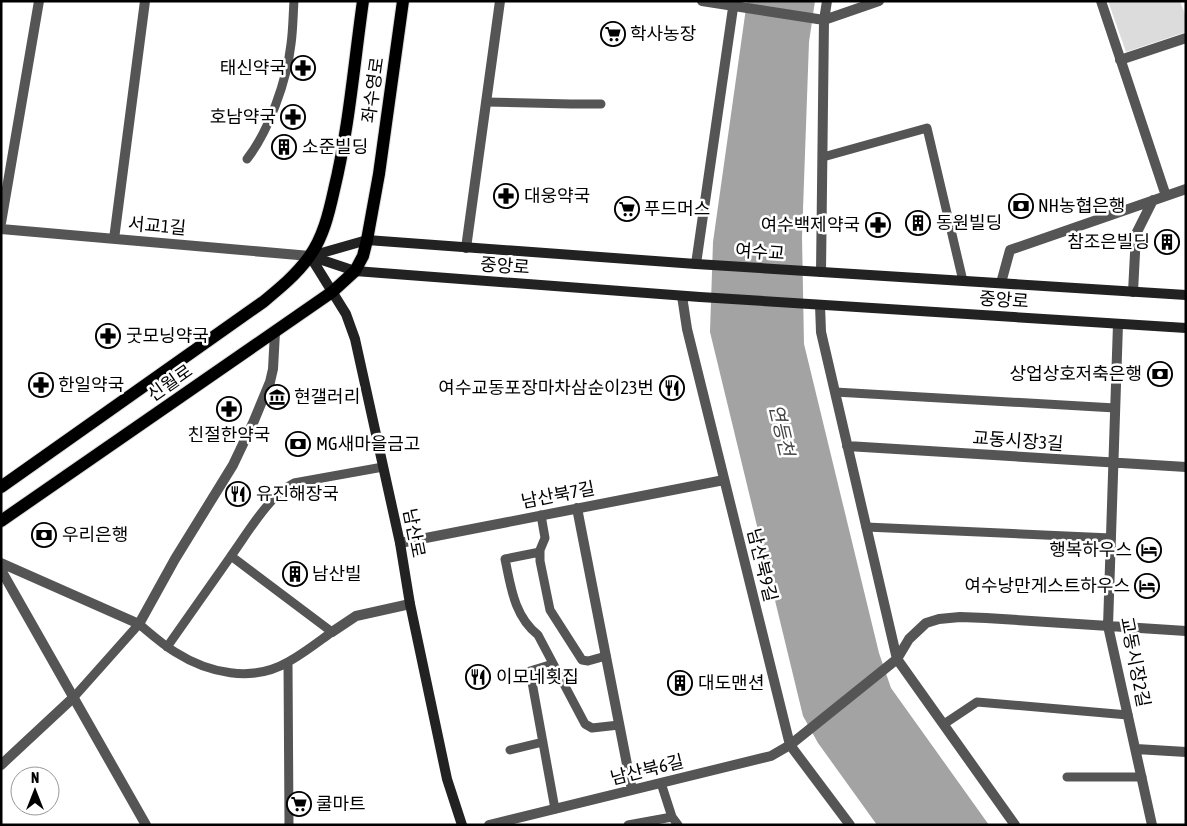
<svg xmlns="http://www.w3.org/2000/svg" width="1187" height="826" font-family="'Asap Condensed','Noto Sans KR',sans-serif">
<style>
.green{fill:#dcdcdc}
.water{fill:#a3a3a3}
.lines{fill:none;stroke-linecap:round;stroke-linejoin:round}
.primary-casing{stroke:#dbdbdb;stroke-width:14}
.lane{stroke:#555;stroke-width:9}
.street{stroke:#555;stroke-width:10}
.secondary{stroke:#222;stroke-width:10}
.primary{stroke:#000;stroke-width:12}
.labels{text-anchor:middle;stroke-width:5;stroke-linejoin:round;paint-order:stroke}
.poi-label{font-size:18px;fill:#000;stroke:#fff;text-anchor:start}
.street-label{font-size:18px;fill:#000;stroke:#fff}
.water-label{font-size:19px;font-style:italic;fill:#444;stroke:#fff}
</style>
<rect width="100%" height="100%" fill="#fff"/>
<!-- green -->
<path class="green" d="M1108,1H1180L1186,17V32L1126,52Z"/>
<!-- water -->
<path class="water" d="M747,1H815L809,42L802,237L804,344L879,653L891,688L989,825H877L818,743L803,716L710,332L713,242Z"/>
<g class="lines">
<defs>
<path id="primary" d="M1,487L263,302C280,288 296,275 309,257C323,238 329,213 334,190C349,128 354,64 363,1
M1,521L332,292L355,271L363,256L367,240L379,174L403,1"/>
</defs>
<!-- primary casing -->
<use href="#primary" class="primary-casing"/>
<!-- lane -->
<path class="lane" d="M486,102L571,104H601
M823,157L927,128L963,281
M247,159C269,131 287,80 291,44C293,30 293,15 294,1
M835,392L1115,408
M541,515L545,538L540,550V561L550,610L582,660L588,661L606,656
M866,527L1111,538
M540,552L505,559C511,587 514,616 538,635L585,724L592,728L619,725
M231,556C247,534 270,494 294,483L383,467
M288,662L289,825
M553,664L530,671L555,809
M74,697L139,624C151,634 162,644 175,652C208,673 252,683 288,662C303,654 318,642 332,632L231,556L167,647
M944,724L977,702L1128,715
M510,750L543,742
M1067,777H1142
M661,783L672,817L678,825
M628,825L672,817"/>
<!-- street -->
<path class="street" d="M702,1L824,20L879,1
M1101,1L1166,196
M1120,60L1186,38
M1,223L39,1
M1,229L310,256
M114,239L145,1
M466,248L500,1
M696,264L734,1
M821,272L824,20L827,1
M1001,283L1010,250L1186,189
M1133,292L1136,234L1153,200
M682,296L687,329L790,745L850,825
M820,305L821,332L897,659L1015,825
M1118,324L1108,626L1152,825
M847,446L1186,467
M577,508L632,790
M400,543L724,480
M1,563L139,624L175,559L233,465L253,423L270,382L273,369L275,332
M1,570L146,825
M332,632L356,616L410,604
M1136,749L1186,752
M1,765L74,697
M489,825L771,756L790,745L897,659L909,639L926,623L939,619L960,617L986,618L1186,631"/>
<!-- secondary -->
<path class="secondary" d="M310,256L355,271L700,297L1186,328
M310,256L346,314L355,339L400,543L410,604L447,779L462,825
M311,256L367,240L696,264L1186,295"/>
<!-- primary -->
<use href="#primary" class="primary"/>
</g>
<!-- icons -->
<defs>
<symbol id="supermarket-ring" viewBox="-11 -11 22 22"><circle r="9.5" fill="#fff" stroke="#000" stroke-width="1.5"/><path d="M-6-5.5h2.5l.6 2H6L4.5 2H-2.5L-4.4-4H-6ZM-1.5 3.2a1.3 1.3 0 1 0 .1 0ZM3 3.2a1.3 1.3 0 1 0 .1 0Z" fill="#000"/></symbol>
<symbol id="pharmacy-ring" viewBox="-11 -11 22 22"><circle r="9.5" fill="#fff" stroke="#000" stroke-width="1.5"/><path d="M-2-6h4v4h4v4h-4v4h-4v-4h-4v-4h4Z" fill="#000"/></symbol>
<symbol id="building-ring" viewBox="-11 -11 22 22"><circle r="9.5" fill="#fff" stroke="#000" stroke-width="1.5"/><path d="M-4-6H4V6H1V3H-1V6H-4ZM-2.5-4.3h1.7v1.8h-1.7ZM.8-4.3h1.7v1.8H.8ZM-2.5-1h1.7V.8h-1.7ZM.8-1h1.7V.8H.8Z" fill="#000"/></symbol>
<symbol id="bank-ring" viewBox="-11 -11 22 22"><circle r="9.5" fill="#fff" stroke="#000" stroke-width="1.5"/><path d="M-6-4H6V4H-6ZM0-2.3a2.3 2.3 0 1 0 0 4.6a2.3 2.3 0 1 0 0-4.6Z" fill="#000"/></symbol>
<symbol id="restaurant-ring" viewBox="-11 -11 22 22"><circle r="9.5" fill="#fff" stroke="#000" stroke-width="1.5"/><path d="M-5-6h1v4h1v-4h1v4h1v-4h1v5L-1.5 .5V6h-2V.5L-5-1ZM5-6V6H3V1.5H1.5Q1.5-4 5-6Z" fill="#000"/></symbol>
<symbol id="museum-ring" viewBox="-11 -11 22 22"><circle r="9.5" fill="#fff" stroke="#000" stroke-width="1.5"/><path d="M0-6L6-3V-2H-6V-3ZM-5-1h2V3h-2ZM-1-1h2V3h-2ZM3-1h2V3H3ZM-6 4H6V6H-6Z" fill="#000"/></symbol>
<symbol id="hotel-ring" viewBox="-11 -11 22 22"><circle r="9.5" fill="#fff" stroke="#000" stroke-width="1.5"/><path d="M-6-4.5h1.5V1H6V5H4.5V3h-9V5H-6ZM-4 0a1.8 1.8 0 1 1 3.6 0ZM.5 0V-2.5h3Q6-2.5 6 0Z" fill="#000"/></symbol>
</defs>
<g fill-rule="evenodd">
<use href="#supermarket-ring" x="599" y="20" width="28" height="28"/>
<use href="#pharmacy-ring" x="289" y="54" width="28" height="28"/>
<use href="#pharmacy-ring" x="279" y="103" width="28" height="28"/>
<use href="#building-ring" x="270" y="133" width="28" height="28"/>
<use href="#pharmacy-ring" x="492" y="182" width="28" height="28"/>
<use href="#bank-ring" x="1007" y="192" width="28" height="28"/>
<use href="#supermarket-ring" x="613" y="195" width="28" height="28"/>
<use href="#building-ring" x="904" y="209" width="28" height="28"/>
<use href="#pharmacy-ring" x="864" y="211" width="28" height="28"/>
<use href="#building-ring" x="1153" y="228" width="28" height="28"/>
<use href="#pharmacy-ring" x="94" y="322" width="28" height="28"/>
<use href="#bank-ring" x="1146" y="360" width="28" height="28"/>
<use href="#pharmacy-ring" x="27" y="371" width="28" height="28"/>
<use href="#restaurant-ring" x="658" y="374" width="28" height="28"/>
<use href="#museum-ring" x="263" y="383" width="28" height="28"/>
<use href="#pharmacy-ring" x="215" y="395" width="28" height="28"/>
<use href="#bank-ring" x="284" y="430" width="28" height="28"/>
<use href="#restaurant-ring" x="224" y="480" width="28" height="28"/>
<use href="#bank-ring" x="30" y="521" width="28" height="28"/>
<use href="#hotel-ring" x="1135" y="536" width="28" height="28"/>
<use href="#building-ring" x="281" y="560" width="28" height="28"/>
<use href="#hotel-ring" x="1133" y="572" width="28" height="28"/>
<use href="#restaurant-ring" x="464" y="663" width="28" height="28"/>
<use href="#building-ring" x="666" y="669" width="28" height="28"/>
<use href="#supermarket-ring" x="285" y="790" width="28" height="28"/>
</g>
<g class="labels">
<!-- poi labels -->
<g class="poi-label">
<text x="630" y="40">학사농장</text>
<text x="286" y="74" text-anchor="end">태신약국</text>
<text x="276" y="123" text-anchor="end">호남약국</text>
<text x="302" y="153">소준빌딩</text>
<text x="524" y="202">대웅약국</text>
<text x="1038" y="212">NH농협은행</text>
<text x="644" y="215">푸드머스</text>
<text x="936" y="229">동원빌딩</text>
<text x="860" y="231" text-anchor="end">여수백제약국</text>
<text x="1150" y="248" text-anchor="end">참조은빌딩</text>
<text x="126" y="342">굿모닝약국</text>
<text x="1142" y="380" text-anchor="end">상업상호저축은행</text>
<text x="58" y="391">한일약국</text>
<text x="654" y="394" text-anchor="end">여수교동포장마차삼순이23번</text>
<text x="294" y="403">현갤러리</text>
<text x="229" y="441" text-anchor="middle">친절한약국</text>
<text x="316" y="450">MG새마을금고</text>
<text x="256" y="500">유진해장국</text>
<text x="62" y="541">우리은행</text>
<text x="1132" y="556" text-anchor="end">행복하우스</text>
<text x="312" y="580">남산빌</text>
<text x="1130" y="592" text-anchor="end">여수낭만게스트하우스</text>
<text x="496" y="683">이모네횟집</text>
<text x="698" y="689">대도맨션</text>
<text x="316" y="810">쿨마트</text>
</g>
<!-- street labels -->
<g class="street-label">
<text transform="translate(373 90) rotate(-82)" y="6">좌수영로</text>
<text transform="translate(157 226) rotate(5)" y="6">서교1길</text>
<text transform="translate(760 252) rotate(4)" y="6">여수교</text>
<text transform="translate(505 266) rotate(4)" y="6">중앙로</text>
<text transform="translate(1004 300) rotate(4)" y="6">중앙로</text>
<text transform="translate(170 383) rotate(-35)" y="6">신월로</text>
<text transform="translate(1018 441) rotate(4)" y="6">교동시장3길</text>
<text transform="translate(558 495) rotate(-11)" y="6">남산북7길</text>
<text transform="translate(414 533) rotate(79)" y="6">남산로</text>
<text transform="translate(762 565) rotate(76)" y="6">남산북9길</text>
<text transform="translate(1135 662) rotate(79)" y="6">교동시장2길</text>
<text transform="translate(647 770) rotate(-14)" y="6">남산북6길</text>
</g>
<!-- water labels -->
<g class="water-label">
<text transform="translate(782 430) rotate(77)" y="7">연등천</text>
</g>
</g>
<!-- border -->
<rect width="1187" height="826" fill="none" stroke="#000000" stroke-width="5"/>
<!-- north arrow -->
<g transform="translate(35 791)"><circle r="24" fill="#ffffff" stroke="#999999"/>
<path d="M0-4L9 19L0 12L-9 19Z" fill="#000000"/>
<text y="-8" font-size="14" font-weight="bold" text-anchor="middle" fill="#000000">N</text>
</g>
</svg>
